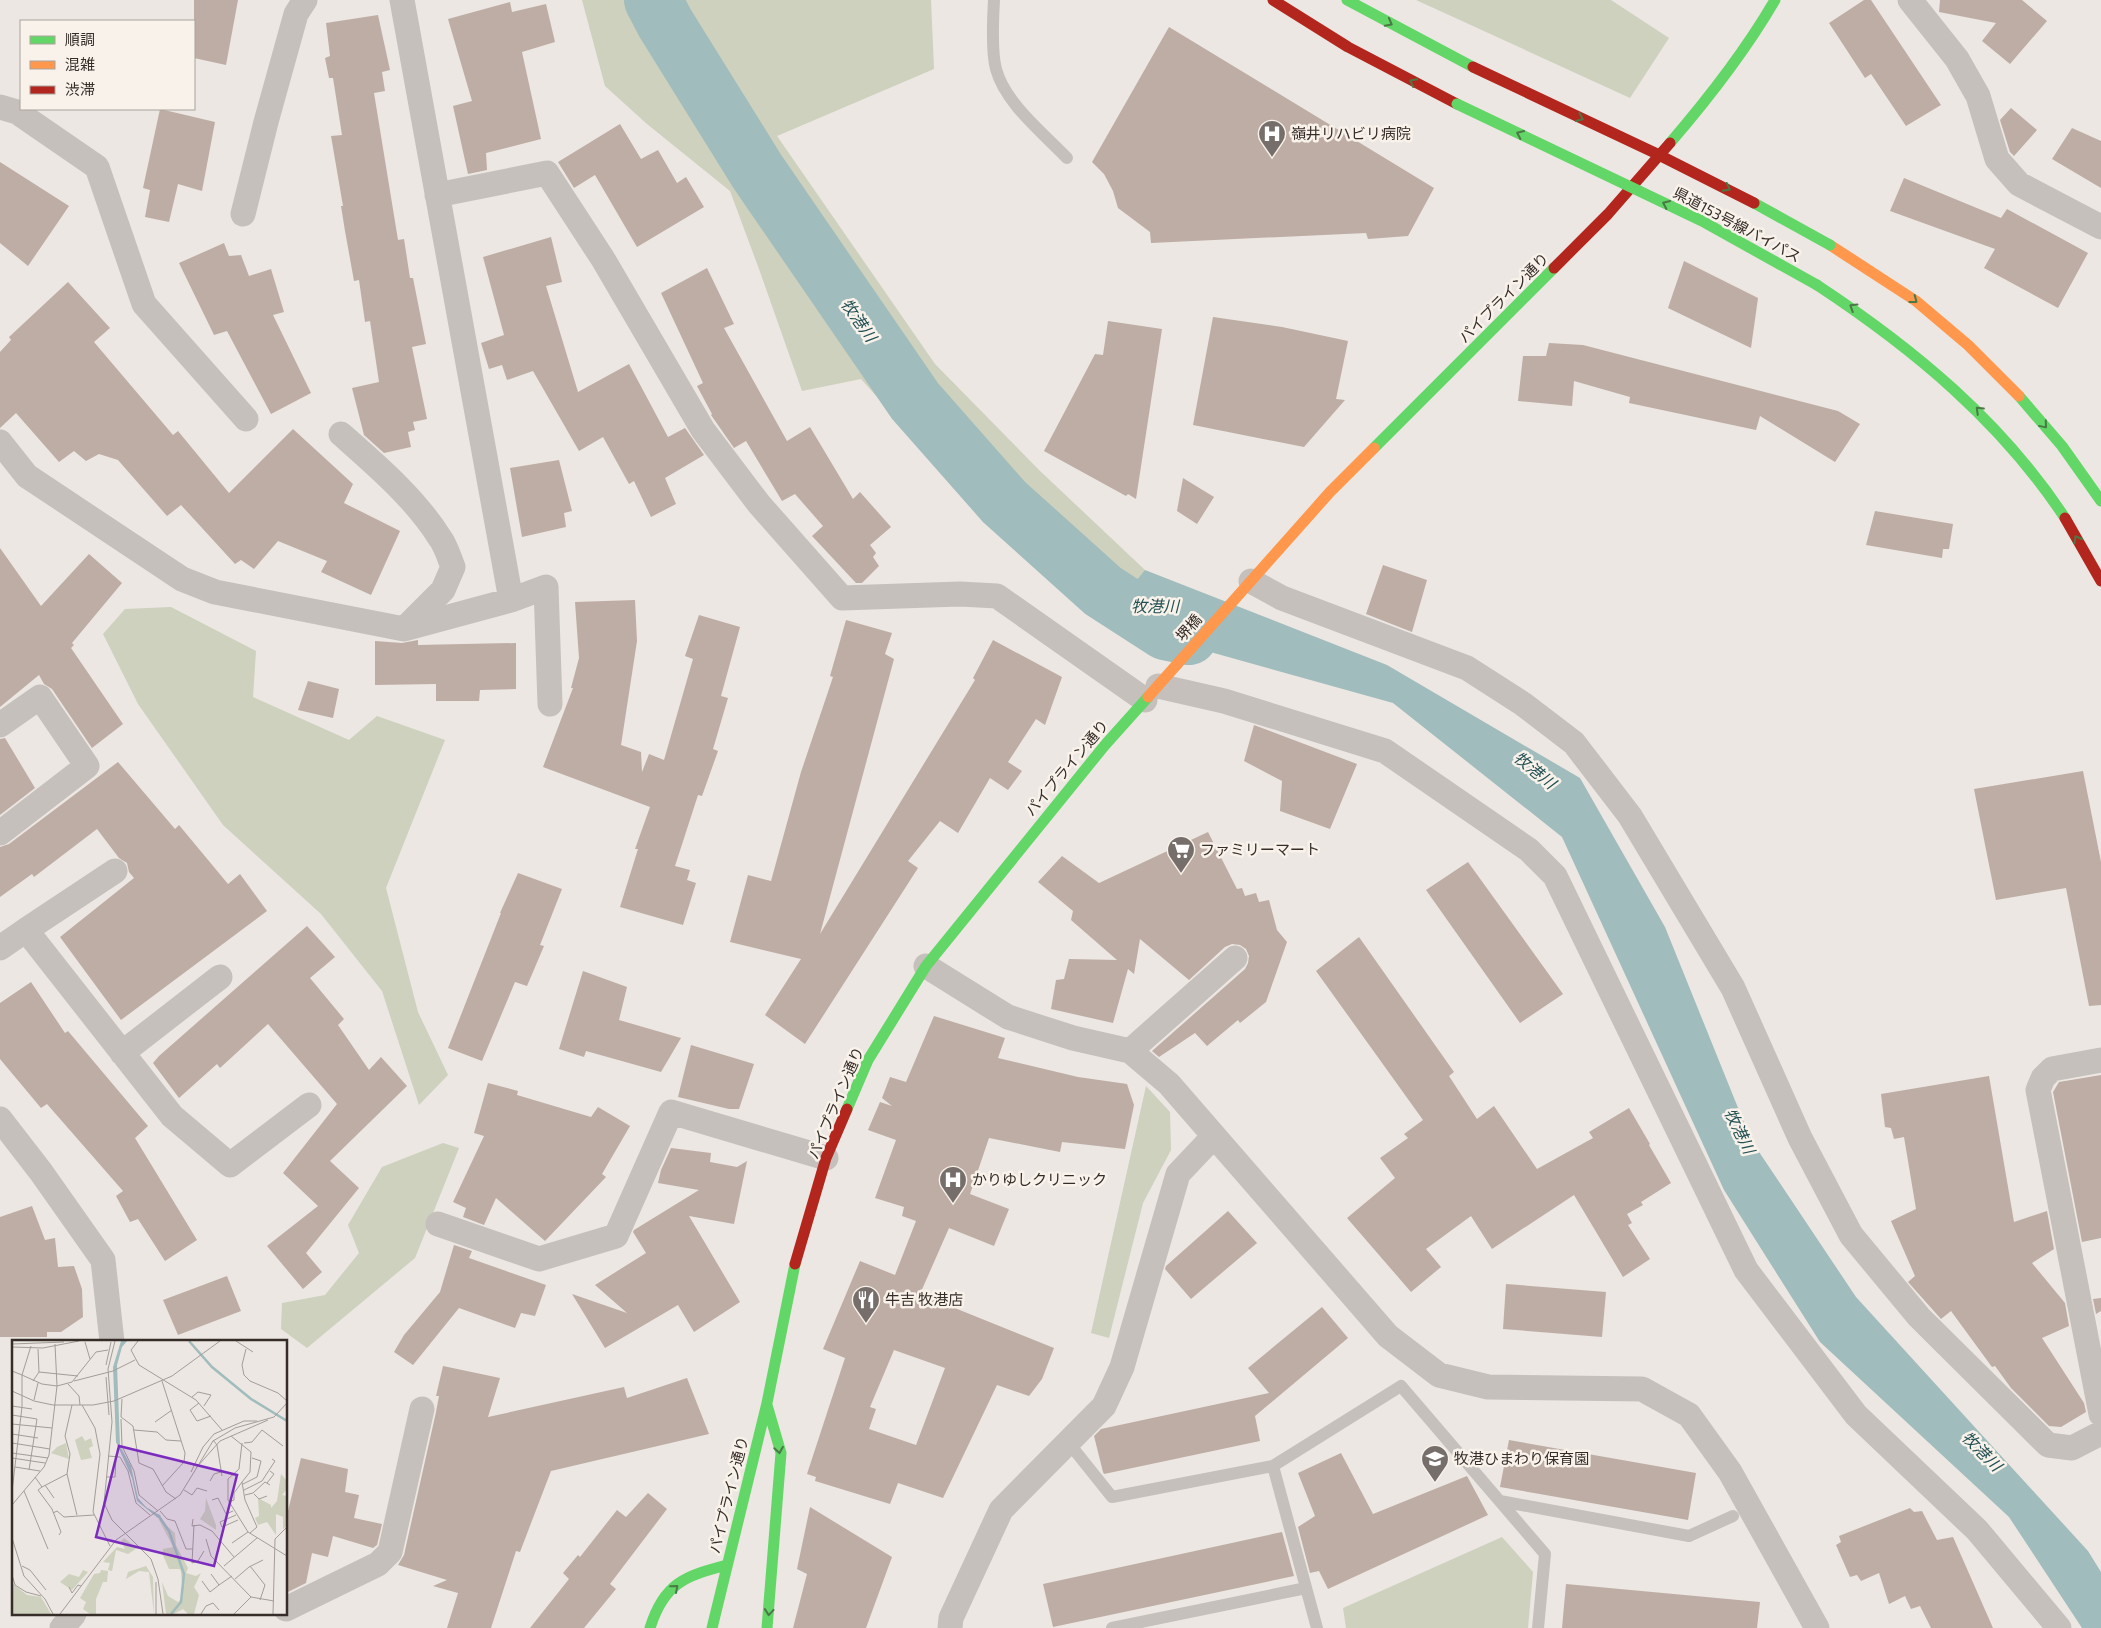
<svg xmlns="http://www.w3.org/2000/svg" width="2101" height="1628" font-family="'Exo 2','Noto Sans JP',sans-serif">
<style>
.green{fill:#cdd1bd}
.water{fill:#a0bcbc}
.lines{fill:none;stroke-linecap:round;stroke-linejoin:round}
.river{stroke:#a0bcbc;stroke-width:58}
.building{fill:#beada5;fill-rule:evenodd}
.lane{stroke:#c5c0bb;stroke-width:12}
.street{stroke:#c5c0bb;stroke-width:25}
.fast{stroke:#63d668;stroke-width:11}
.slow{stroke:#ff974d;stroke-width:11}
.jam{stroke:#b3261e;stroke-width:11}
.fast-bridge{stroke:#63d668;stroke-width:11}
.jam-bridge{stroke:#b3261e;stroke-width:11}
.oneway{stroke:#4a7945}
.labels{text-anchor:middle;stroke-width:5;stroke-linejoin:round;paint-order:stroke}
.poi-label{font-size:15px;fill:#362d29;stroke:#f8f2ea;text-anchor:start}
.street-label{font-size:15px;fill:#362d29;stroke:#f8f2ea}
.water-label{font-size:16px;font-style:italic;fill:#225054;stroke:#f8f2ea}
.inset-river{fill:none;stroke:#a0bcbc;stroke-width:2.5}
.inset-road{fill:none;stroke:#a39d98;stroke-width:1}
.view{fill:#7b2cbf;fill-opacity:0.15;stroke:#7b2cbf;stroke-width:2.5}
.inset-edge{fill:none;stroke:#362d29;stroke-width:2.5}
</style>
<rect width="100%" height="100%" fill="#ece7e2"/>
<!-- green -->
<path class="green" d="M582,0H931L934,69L777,136L935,364L1039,470L1145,570L1141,583L1063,538L970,440L937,464L861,379L802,391L759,269L730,191L647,124L605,86Z
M1416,0H1611L1669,38L1630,98Z
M171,607L256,651L253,697L349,740L377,716L445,740L386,888L418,1012L448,1075L419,1105L382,991L321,914L223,825L138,704L103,634L125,609Z
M1146,1086L1170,1112L1171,1150L1143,1203L1109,1338L1091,1333Z
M443,1143L459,1148L415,1258L307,1348L281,1329L282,1303L325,1295L359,1253L348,1225L382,1167Z
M1502,1537L1533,1572L1528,1628H1346L1343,1608Z"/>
<!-- water -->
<path class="water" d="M1145,570L1387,665L1580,778L1665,927L1751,1140L1856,1297L2088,1551L2101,1572V1628H2082L2009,1517L1820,1342L1724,1190L1562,837L1393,703L1103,622Z"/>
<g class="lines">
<!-- river -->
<path class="river" d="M653,0L665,23L757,171L915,401L1004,502L1103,591L1165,631L1189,636"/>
</g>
<!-- building -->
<path class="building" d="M194,0H238L226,65L194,58Z
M1864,0H1871L1941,105L1906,126L1871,74L1865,78L1829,23Z
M1940,0H2022L2047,21L2010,64L1982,41L1996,23L1939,12Z
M510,2L512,12L546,4L555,42L522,52L541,139L486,153L487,170L468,174L453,106L472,101L448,19Z
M378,15L390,70L382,72L385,91L374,93L398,240L404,239L410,278H413L426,344L412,347L427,419L413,422L415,430L408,432L411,447L384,453L364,435L352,388L379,382L370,321L365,322L359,280L354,281L345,231L341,206H343L331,136L342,135L333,78H329L325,58L330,56L326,23Z
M1169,27L1434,188L1408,236L1368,239L1366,233L1151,243L1150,232L1118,208L1113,191L1104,174L1092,162Z
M2011,108L2037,130L2014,156L2010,152L2000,120Z
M160,109L215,122L202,191L178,184L169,222L145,217L150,190L143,188Z
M620,124L641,159L658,150L677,183L686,177L704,207L637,247L595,175L574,188L558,162Z
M2072,128L2101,141V188L2052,159Z
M0,162L69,206L28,266L0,243Z
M1904,178L2001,218L2007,209L2088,253L2058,308L1984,268L1995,249L1890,211Z
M551,237L562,282L546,286L578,392L629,364L668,437L685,428L704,455L665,478L676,504L651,517L634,481L629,484L603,437L579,451L533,371L507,380L502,365L489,369L481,343L504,335L483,257Z
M224,243L229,256L241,255L249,276L271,269L284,312L273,315L311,393L271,414L227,331L214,335L179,263Z
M1684,261L1758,298L1751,348L1668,308Z
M707,268L734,324L724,328L787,441L810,427L853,499L860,492L891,527L870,545L876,553L873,557L879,566L862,583H856L812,536L823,526L795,494L782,501L746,441L734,448L711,415L712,414L697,386L703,383L661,293Z
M68,282L110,328L94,342L173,435L178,431L229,493L293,429L353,484L344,503L400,531L371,595L321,572L327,561L278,541L254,569L241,560L235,564L181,505L167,516L118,460L99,454L86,461L74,451L59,462L16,413L0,428V352L11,340L9,337Z
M1213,317L1282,327L1348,341L1336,399L1345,400L1304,447L1193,425Z
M1108,321L1162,329L1136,499L1128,494L1126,496L1044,451L1095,354L1103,355Z
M1549,343L1583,345L1838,411L1860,424L1835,462L1760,416L1756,430L1629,403L1630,397L1574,381L1572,406L1518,401L1523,356H1546Z
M559,460L572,511L564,513L566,527L522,537L510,468Z
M1183,478L1214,497L1197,524L1177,511Z
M1875,511L1953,524L1949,549H1943L1942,558L1866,545Z
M0,548L41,606L89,554L122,583L72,643L74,645L71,648L123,724L92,748L52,689L44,684L39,675L0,707Z
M1383,565L1427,580L1412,632L1366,614Z
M635,600L637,641L621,745L641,752L642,772L649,754L664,760L693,659L685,656L699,615L740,627L721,696L728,698L713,749L718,751L702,796L698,795L675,866L690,870L687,880L696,883L683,925L620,907L638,849H635L650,807L543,767L573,688H571L579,658L575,602Z
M846,620L892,633L885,654L894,659L820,934L975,680L973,678L993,640L1062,677L1045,725L1036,719L1008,762L1022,771L1008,790L990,778L958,833L940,821L908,861L918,868L805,1044L765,1015L801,959L730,942L748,875L771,881L801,772L833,677L830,676Z
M418,640V645L516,643V689L480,690L479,701H436V684L375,685V641L402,643Z
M308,681L339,689L333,718L298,710Z
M1254,725L1357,764L1330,829L1280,811L1282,781L1244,761Z
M5,738L35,788L0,815V739Z
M118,762L175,829L179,825L228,884L240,874L267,911L121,1020L60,937L134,878L129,872L127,863L119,858L97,829L34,877L32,874L0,897V847L9,844Z
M2083,771L2101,862V1005L2089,1006L2066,888L1996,900L1974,789Z
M1208,832L1237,889L1242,888L1245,896L1256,893L1259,902L1269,900L1277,930L1287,942L1266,1002L1240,1023L1238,1020L1207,1046L1195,1033L1159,1057L1152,1051L1245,969L1248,963L1249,956L1246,949L1240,945L1232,944L1225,947L1189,980L1140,939L1134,974L1128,969L1113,1023L1051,1009L1056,980L1064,979L1069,959L1117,960L1071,920L1073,911L1038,882L1062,856L1099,883Z
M1468,862L1563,994L1520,1023L1426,890Z
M518,873L562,889L540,945L544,946L527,986L515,982L482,1061L448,1048L501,913H500Z
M307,926L335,957L310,978L344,1019L338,1025L369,1070L381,1057L407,1086L330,1161L359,1188L306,1253L322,1272L303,1289L267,1246L318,1206L283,1173L337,1104L268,1024L220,1068L217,1064L179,1098L153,1063L159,1056Z
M1359,937L1454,1072L1449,1076L1477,1119L1494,1106L1537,1169L1593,1138L1589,1132L1629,1108L1650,1144L1649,1145L1671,1183L1641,1202L1643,1205L1627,1214L1632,1223L1628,1225L1650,1259L1623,1277L1574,1195L1492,1249L1471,1216L1426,1249L1441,1267L1411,1292L1347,1218L1395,1178L1380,1158L1408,1138L1404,1134L1423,1120L1316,971Z
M583,971L627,987L619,1020L681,1038L661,1072L586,1051L584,1057L559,1049Z
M31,982L65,1033L68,1031L148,1126L135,1138L197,1240L165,1261L138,1219L130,1222L116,1196L123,1191L47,1104L41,1108L0,1059V1003Z
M934,1016L1005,1038L998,1058L1078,1077L1127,1084L1134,1105L1125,1149L1062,1142L1060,1152L989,1138L970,1194L1009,1209L994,1246L949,1228L920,1294L1054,1348L1042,1379L1029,1396L997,1385L943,1498L898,1483L890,1504L815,1481L816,1477L807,1474L845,1358L823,1349L860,1261L895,1275L916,1221L902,1216L904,1207L875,1198L896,1140L868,1130L880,1102L892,1106L882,1098L890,1077L906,1082ZM894,1350L945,1368L916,1445L869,1429L876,1409L870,1407Z
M691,1045L754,1064L739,1109H729L678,1097Z
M2101,1075V1238L2082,1242L2053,1092L2059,1082Z
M1989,1076L2014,1222L2047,1211L2054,1249L2032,1263L2065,1303L2069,1326L2042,1338L2084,1403L2086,1412L2061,1427L2049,1426L2011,1388L1995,1366L1992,1367L1951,1311L1941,1319L1908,1282L1915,1276L1891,1221L1916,1209L1904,1137L1894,1139L1891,1128L1885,1127L1881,1094Z
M488,1083L518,1091L517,1095L591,1117L598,1107L630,1126L602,1174L606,1177L545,1241L496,1198L484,1225L463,1217L466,1208L453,1202L484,1136L474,1133Z
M671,1148L711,1153L710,1162L737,1167L747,1161L734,1224L689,1216L740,1302L694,1332L678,1305L605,1348L572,1294L627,1313L595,1285L646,1253L633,1232L634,1230L699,1190L658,1183L661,1170Z
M32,1206L45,1240L55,1238L58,1267L74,1266L82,1289L83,1317L61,1332H47V1337H0V1217Z
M1228,1211L1257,1243L1191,1299L1165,1269L1166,1266Z
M454,1245L472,1251L469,1258L546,1285L535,1316L521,1313L515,1328L459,1308L413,1365L394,1352L404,1335L440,1292Z
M227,1276L241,1311L178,1335L163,1300Z
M1506,1284L1606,1292L1602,1337L1503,1329Z
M2101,1298V1311L2096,1314L2093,1299Z
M1322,1307L1348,1338L1255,1416L1260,1441L1104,1474L1103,1472L1094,1436L1101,1429L1269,1393L1248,1368Z
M443,1366L500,1378L488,1417L624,1387L627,1398L687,1378L709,1434L551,1471L520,1552L516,1551L491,1628H447L458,1593L433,1586L447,1580L398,1565L404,1555L436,1412L439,1396H436Z
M1509,1440L1696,1473L1688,1520L1500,1487Z
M1341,1453L1373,1514L1467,1476L1488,1515L1328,1589L1319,1571L1310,1573L1298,1527L1315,1516L1298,1473Z
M301,1458L348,1469L345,1492L359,1495L354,1518L382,1524L377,1545L373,1548L333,1536L328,1557L312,1553L306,1583L286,1593V1519Z
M648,1493L667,1509L610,1584L616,1589L584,1628H530L569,1579L563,1573L578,1555L580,1557L617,1510L626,1517Z
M810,1507L892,1557L866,1628H793L807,1574L797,1569Z
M1910,1508L1914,1512L1922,1511L1937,1540L1953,1537L1993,1628H1931L1920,1606L1911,1609L1905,1596L1889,1604L1879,1573L1861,1581L1857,1575L1850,1577L1836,1545L1841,1542L1839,1536Z
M1282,1532L1294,1576L1053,1627L1043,1584Z
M1566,1584L1760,1602L1757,1628H1562Z"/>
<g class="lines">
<!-- lane -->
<path class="lane" d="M994,0C993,19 991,51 996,69C1005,103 1043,133 1067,158
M1068,1442L1112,1497L1273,1466
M1500,1501L1689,1536L1733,1516
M1112,1628L1306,1588
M1317,1628L1273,1466L1401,1386L1545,1554L1538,1628"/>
<!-- street -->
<path class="street" d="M402,0L511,600
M1910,0L1957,59L1978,96L1997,159L2019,184L2101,227
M0,107L17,112L97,167L144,304L246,419
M437,195L547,173L603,259L703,430L759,504L842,598L960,594L997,596L1145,700
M243,214L266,122L296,14L305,0
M341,434C376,465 415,498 440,538C446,546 449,557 453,567L443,590L404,629
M0,442L27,476L182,579L215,592L404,629L511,600L546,587L550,704
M1251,581L1282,598L1467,668L1523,704L1574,743L1630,816L1733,988L1800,1138L1851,1235L1919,1317L2048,1445L2072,1448L2101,1433
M1158,686L1224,701L1385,751L1529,850L1555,876L1746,1270L1856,1415L1977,1530L2059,1628
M0,725L40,697L87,766L0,833
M26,930L115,871
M0,948L26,930L172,1116L230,1165L309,1105
M926,966L1008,1017L1073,1038L1130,1051L1169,1084L1388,1336L1439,1375L1488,1387L1642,1389L1689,1415L1730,1472L1817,1628
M1130,1051L1235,958
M122,1053L220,977
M2101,1060L2052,1069L2043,1078L2038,1090L2101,1414
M0,1119L41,1172L103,1260L112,1342
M438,1224L539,1259L616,1236L671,1112L826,1158
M286,1609L378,1564L390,1552L422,1409
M62,1628L74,1614
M950,1628L951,1618L1001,1510L1104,1406L1122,1367L1178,1174L1214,1136"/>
<!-- fast -->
<path class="fast" d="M1347,0L1473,67
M1670,143C1707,100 1746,50 1775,0
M1817,285C1914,349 2001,421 2065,518
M2019,396L2062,446L2101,501
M1374,448L1554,268
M847,1109L868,1060L926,966L1105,745L1148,697
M767,1405L781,1453L767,1628
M650,1628C664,1583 685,1576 727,1565
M712,1628L767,1403L795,1264"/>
<!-- slow -->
<path class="slow" d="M1830,245L1916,301L1968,345L2019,396
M1148,697L1330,492L1374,448"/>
<!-- jam -->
<path class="jam" d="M1273,0L1348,47L1457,104
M1554,268L1608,214L1670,143
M2065,518L2101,581
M795,1264L826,1158L847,1109"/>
<!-- fast-bridge -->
<path class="fast-bridge" d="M1457,104L1702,221L1817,285
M1754,203L1830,245"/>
<!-- jam-bridge -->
<path class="jam-bridge" d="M1473,67L1653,152L1754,203"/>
</g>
<!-- one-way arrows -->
<defs><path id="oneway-chevron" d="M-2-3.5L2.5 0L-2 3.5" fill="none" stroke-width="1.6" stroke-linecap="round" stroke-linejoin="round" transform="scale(1.25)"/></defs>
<g class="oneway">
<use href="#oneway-chevron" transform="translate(1389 23) rotate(28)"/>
<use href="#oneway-chevron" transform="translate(1413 82) rotate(-153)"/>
<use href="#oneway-chevron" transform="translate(1580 118) rotate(25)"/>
<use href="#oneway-chevron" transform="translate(1520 134) rotate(-155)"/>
<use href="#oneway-chevron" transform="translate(1727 188) rotate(27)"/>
<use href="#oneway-chevron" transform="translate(1666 204) rotate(-155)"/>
<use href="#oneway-chevron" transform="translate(1914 300) rotate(37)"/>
<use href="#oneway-chevron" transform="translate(1853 307) rotate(-148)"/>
<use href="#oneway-chevron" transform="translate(1979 410) rotate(-136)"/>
<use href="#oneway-chevron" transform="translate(2044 425) rotate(50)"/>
<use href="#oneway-chevron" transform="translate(2077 539) rotate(-120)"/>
<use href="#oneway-chevron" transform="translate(779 1450) rotate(81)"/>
<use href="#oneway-chevron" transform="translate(675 1588) rotate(-41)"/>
<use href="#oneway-chevron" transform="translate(769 1612) rotate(95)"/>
</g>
<!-- icons -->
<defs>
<symbol id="hospital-pin" viewBox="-11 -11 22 30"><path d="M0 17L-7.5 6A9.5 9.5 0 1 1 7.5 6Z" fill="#766e6a" stroke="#f8f2ea"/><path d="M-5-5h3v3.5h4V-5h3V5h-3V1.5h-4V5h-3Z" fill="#fff"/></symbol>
<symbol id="supermarket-pin" viewBox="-11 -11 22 30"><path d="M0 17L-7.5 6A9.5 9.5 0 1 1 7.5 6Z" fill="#766e6a" stroke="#f8f2ea"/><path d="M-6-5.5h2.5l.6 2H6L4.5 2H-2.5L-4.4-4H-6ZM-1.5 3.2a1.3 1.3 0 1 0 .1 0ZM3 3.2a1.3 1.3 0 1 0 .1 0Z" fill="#fff"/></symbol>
<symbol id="restaurant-pin" viewBox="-11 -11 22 30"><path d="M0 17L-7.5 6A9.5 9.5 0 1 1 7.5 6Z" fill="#766e6a" stroke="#f8f2ea"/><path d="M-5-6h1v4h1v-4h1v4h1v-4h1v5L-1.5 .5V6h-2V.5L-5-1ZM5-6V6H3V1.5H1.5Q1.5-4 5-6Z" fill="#fff"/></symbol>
<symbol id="school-pin" viewBox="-11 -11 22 30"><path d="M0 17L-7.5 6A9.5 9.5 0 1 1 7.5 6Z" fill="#766e6a" stroke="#f8f2ea"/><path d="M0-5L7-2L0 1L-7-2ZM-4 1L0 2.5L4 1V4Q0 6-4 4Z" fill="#fff"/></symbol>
</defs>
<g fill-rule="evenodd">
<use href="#hospital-pin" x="1256" y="118" width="32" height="43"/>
<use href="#supermarket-pin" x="1165" y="834" width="32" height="43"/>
<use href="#hospital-pin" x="937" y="1164" width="32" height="43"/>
<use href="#restaurant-pin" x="850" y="1284" width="32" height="43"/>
<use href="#school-pin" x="1419" y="1443" width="32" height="43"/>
</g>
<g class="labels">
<!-- poi labels -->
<g class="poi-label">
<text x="1291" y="139">嶺井リハビリ病院</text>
<text x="1200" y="855">ファミリーマート</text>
<text x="972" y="1185">かりゆしクリニック</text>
<text x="885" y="1305">牛吉 牧港店</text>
<text x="1454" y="1464">牧港ひまわり保育園</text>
</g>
<!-- street labels -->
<g class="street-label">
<text transform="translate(1737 225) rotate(28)" y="5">県道153号線バイパス</text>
<text transform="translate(1504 298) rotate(-45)" y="5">パイプライン通り</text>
<text transform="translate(1189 628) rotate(-49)" y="5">堺橋</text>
<text transform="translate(1067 768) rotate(-50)" y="5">パイプライン通り</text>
<text transform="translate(836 1103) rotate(-67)" y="5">パイプライン通り</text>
<text transform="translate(729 1495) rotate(-76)" y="5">パイプライン通り</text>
</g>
<!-- water labels -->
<g class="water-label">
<text transform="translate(859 320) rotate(55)" y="6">牧港川</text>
<text x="1155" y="612">牧港川</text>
<text transform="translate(1535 770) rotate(39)" y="6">牧港川</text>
<text transform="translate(1740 1131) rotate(64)" y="6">牧港川</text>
<text transform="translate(1982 1451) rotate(45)" y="6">牧港川</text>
</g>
</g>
<!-- overview -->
<g transform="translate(12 1340)">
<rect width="275" height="275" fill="#ece7e2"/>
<path d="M70,96L73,101L79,98L81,106L77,108L80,118L69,120L63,100ZM54,103L57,119L39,113L45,107ZM269,134L275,141V149L270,155L275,156V186L271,189V177L264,174V195L255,182L246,185L243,178L247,176L246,158L259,165V168L265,161ZM194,158L204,185V190L188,179L193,171ZM146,178L163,193L164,205L176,228L174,233L184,236L189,233L182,247L187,255L182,274H176L171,269L162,274H154L150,242L156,256L166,262L171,257L169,232L168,229H157L150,213L151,209L161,207ZM112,198L125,208L116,214L104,210L100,231L96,230L98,223L91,222L105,207L113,209L109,201ZM134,226L141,237L142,274L137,232L127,231L114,239L116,232ZM71,230L76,232L60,250L48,242L57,234L67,237ZM89,230L96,231L95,242H91L84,259V274H78L71,269L74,262L68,258L82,234L88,233ZM0,243L15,255L29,257L39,274H0Z" fill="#cdd1bd"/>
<path d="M109,1H115L110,7L105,25L108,106L119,126L126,158L134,167L149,176L146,178L125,161L120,138L104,102L101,27Z" fill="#a0bcbc"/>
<path class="inset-river" d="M177,1L200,27L239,59L275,81M146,175L157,191L172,234L169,262L159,274"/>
<path class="inset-road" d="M103,1L96,29L100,82L92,163L100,180L139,219L146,239L151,274M126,1L119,10L127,25L184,60L210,90M224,1L241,12M73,2L78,19M0,4L52,2M19,6L10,35L30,44L45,46M0,7L31,8L67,1M26,9L27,32M234,9L230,25L232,35L238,41L266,53L275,61M94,25L99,2M0,31L10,35V67L0,151M94,37L97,75M21,41L27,32L66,36M62,41L101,31L123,20M56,44L67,56L68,65M45,46L60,42L84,12L96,10M0,51L22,61L41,65H81L102,61L160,36L208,1M180,57L186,52L199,55L192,66M110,59L109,77L121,86L127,123L141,129L154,152L164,159M22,60L26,43M187,63L178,70L185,81L199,76M60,65L53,96L58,114L55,134L65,175M70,65L83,88L88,114L81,172L98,206M0,66L20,69M0,75L25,79L17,130M109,79L110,106L122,131L127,155L146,171M143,82L160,70M0,84L40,88M122,90L145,92L154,100L169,101M0,94L26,98M219,96L239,112L238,132L230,142L233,160L245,187L238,193M201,100L205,105L210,136M0,103L38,109M230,103L227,129L216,139V160L236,192L275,216M232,103L240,102L250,90L271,106M0,113L36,118M96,116L108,117L116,131L124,163L138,175M0,118L33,123M3,127L28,131M184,128L208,101L256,80M179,132L191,107L202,94L232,81H245M23,137L30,147L26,150L40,169L49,192L47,195M95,137H103L104,117M198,141L202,134L209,132M255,143L262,134L258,131M231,144L245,137L249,121L240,118M33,145L42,158M150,146L172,122L173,113L150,41M30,147L55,134M172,150L180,155L185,148L195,151M232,150L250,141L263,121L260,119M12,151L36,209M242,154L247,159L255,156M233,155L241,153L253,142L258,145M200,160L206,158L214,174L221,171M217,162L222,160V153L230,142M0,165L32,127L37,115L45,46L43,4M148,171L155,179L163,181L174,209H181M41,173L45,171L52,177L82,175M224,175L208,182L210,187L226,180M181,179L180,186L188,185L200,191L222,217M182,185L180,223L186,221L192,211M0,198L12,236L33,259L41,274M194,199L199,216L239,257L262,261M220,203L236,192M10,226L18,230L34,250M212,226L245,198M238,226L253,245L248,260M199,234L207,245L220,236M0,235L3,245L14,252L29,256M223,239L237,227L251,220M190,241L198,252L207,245M144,242V274M57,247L60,253L66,245L69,246M48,274L104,200L168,155L201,101L223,88L262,77L275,63M189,274L194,266L201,263L207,270M222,274L239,257M261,274L263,199L275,187"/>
<path class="view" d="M107,106L225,135L202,226L84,197Z"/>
<rect width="275" height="275" class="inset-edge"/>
</g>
<!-- legend -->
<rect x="20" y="20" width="175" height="90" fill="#f8f2ea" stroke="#aaa39d"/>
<rect x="30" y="36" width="25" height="8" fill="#63d668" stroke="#aaa39d"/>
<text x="65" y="45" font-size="15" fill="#362d29">順調</text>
<rect x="30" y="61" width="25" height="8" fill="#ff974d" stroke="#aaa39d"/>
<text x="65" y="70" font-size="15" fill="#362d29">混雑</text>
<rect x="30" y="86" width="25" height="8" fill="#b3261e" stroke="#aaa39d"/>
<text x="65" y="95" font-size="15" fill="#362d29">渋滞</text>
</svg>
